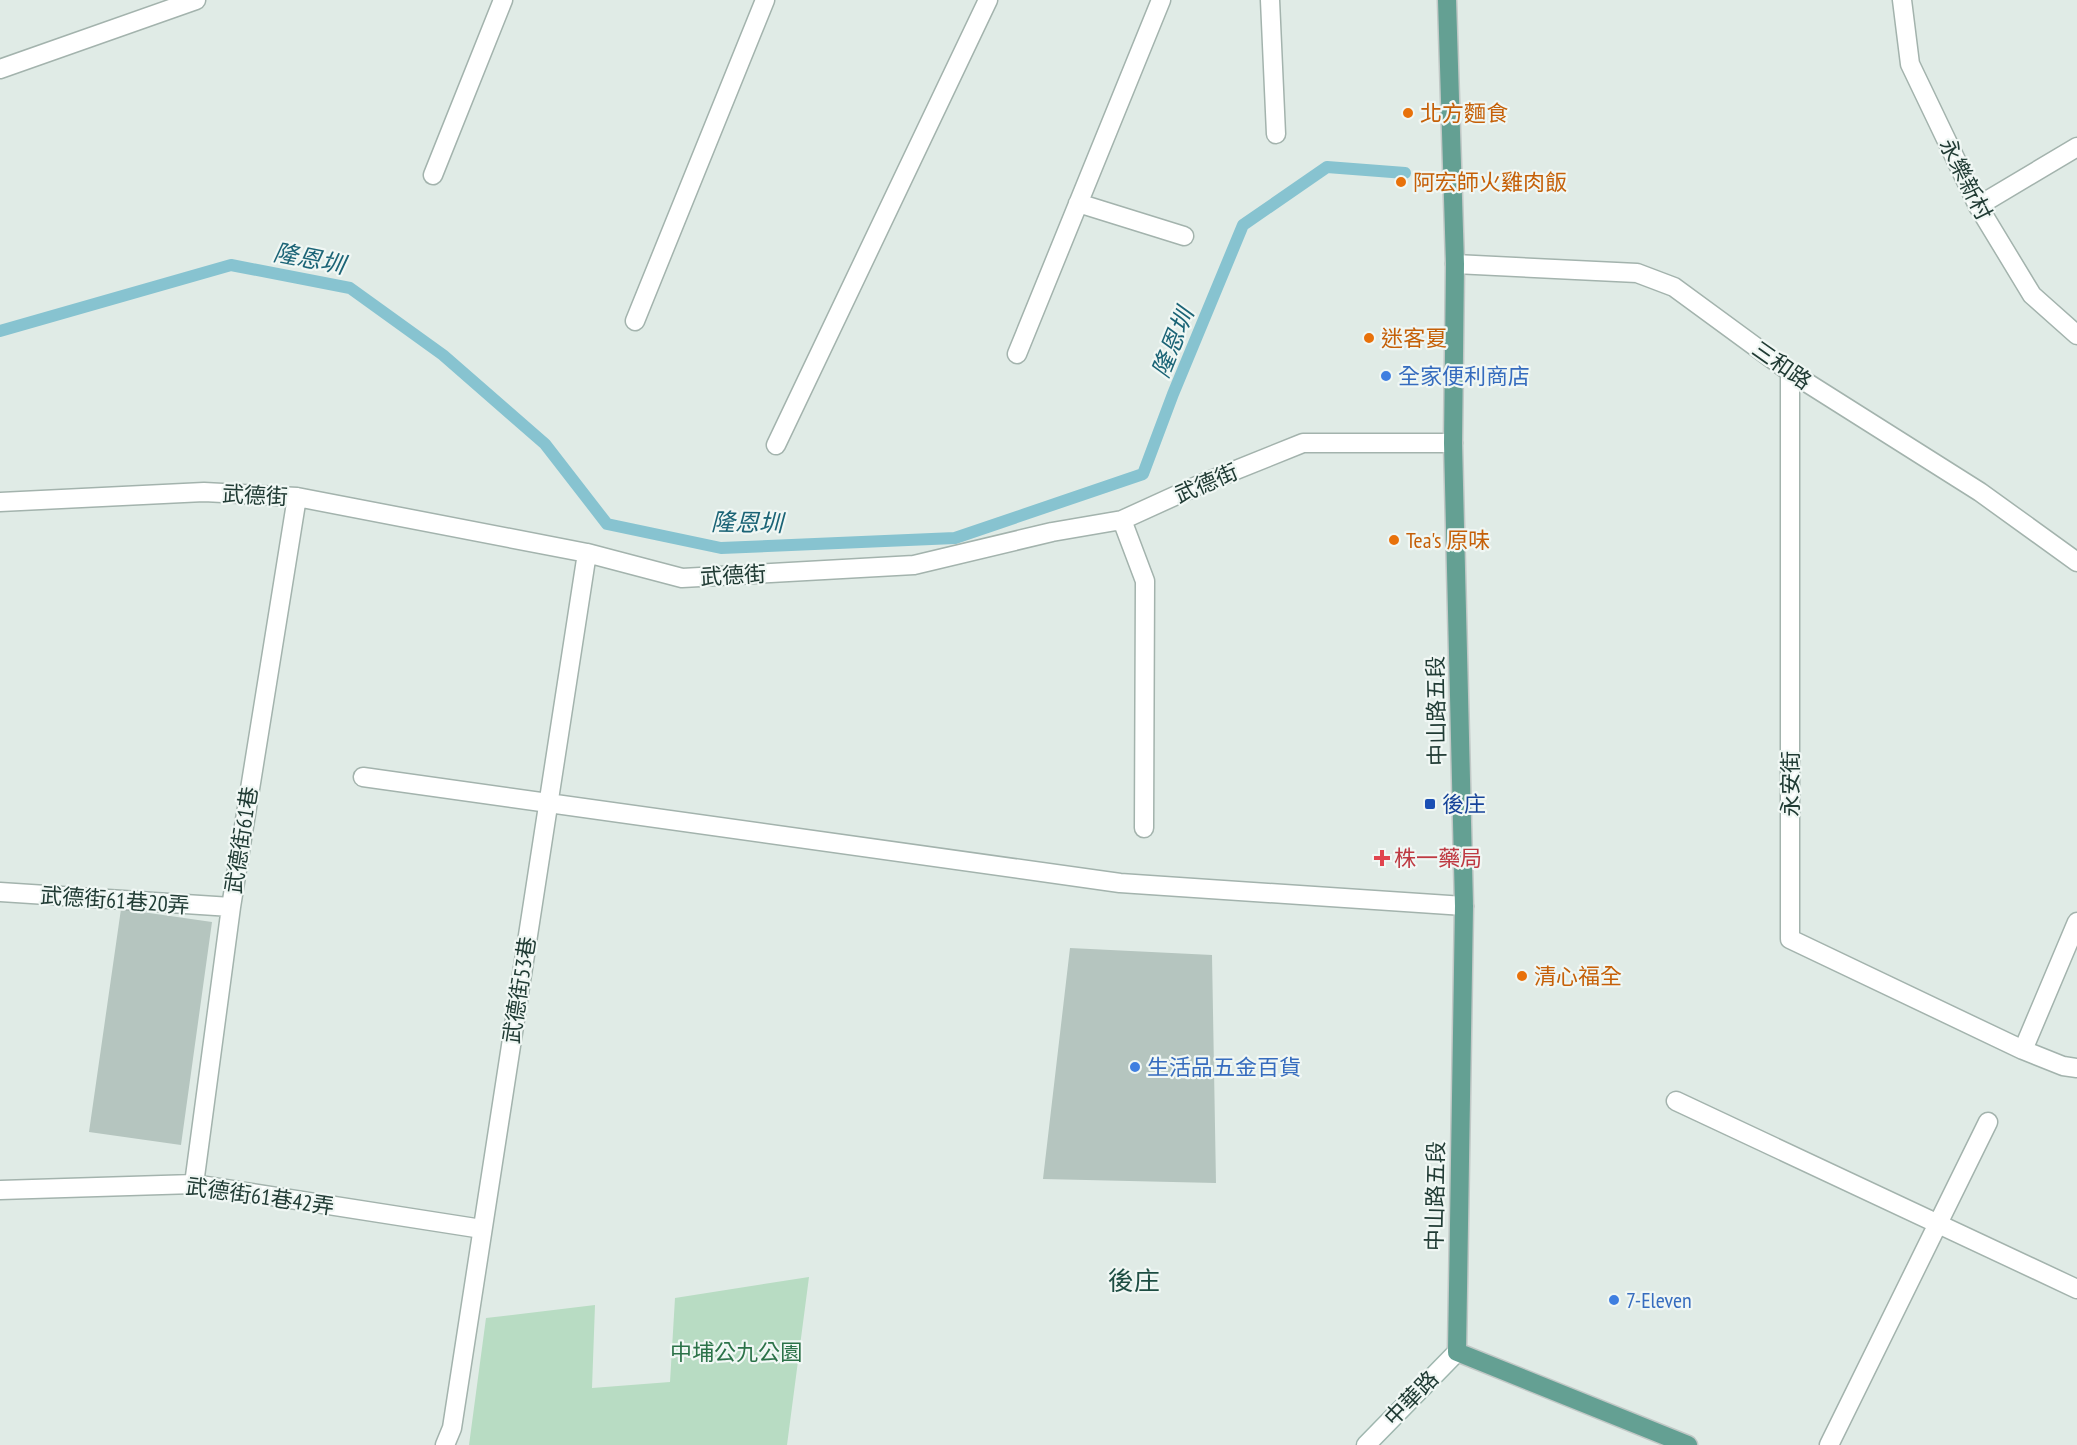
<svg xmlns="http://www.w3.org/2000/svg" width="2077" height="1445" font-family="'PT Sans Narrow','Noto Sans TC',sans-serif">
<style>
.green{fill:#b8dcc3}
.lines{fill:none;stroke-linecap:round;stroke-linejoin:round}
.stream{stroke:#87c3d0;stroke-width:12}
.building{fill:#b5c5bf}
.service-casing{stroke:#a3b3ad;stroke-width:21}
.minor-casing{stroke:#a3b3ad;stroke-width:21}
.secondary-casing{stroke:#9eb6ae;stroke-width:21}
.primary-casing{stroke:#c1c8c6;stroke-width:21}
.service{stroke:#fff;stroke-width:18}
.minor{stroke:#fff;stroke-width:18}
.secondary{stroke:#fff;stroke-width:18}
.primary{stroke:#64a093;stroke-width:18}
.food-dot{fill:#e8710a;stroke:#f0f7f4;stroke-width:2}
.shop-dot{fill:#3f7fe0;stroke:#f0f7f4;stroke-width:2}
.transit-dot{fill:#1a4fb4;stroke:#f0f7f4;stroke-width:2}
.health-dot{fill:#e0444e;stroke:#f0f7f4;stroke-width:2}
.labels{text-anchor:middle;stroke-width:4.5;stroke-linejoin:round;paint-order:stroke}
.food-label{font-size:22px;fill:#c56008;stroke:#f0f7f4;text-anchor:start}
.street-label{font-size:22px;fill:#203b34;stroke:#f0f7f4}
.shop-label{font-size:22px;fill:#366cbe;stroke:#f0f7f4;text-anchor:start}
.transit-label{font-size:22px;fill:#164399;stroke:#f0f7f4;text-anchor:start}
.health-label{font-size:22px;fill:#be3a42;stroke:#f0f7f4;text-anchor:start}
.park-label{font-size:22px;fill:#2b7248;stroke:#f0f7f4}
.water-label{font-size:24px;font-style:italic;fill:#1b6476;stroke:#f0f7f4}
.quarter-label{font-size:26px;fill:#1d4d42;stroke:#f0f7f4}
</style>
<rect width="100%" height="100%" fill="#e0ebe6"/>
<!-- green -->
<path class="green" d="M809,1277L787,1445H469L486,1318L595,1305L592,1388L670,1382L675,1298Z"/>
<g class="lines">
<!-- stream -->
<path class="stream" d="M0,331L231,265L350,288L443,355L545,444L607,524L721,548L955,538L1143,474L1173,394L1243,225L1327,167L1405,173"/>
</g>
<!-- building -->
<path class="building" d="M121,909L212,922L181,1145L89,1132Z
M1070,948L1212,955L1216,1183L1043,1179Z"/>
<g class="lines">
<defs>
<path id="service" d="M1270,0L1276,134
M433,175L503,0
M1078,203L1184,236
M1978,206L2077,147
M635,321L765,0
M1017,354L1161,0
M776,445L988,0
M1676,1101L2077,1289
M1829,1445L1988,1122"/>
<path id="minor" d="M1902,0L1910,64L1978,206L2032,295L2077,335
M0,69L196,0
M1455,264L1637,273L1674,287L1790,372L1980,492L2077,562
M1790,372V939L2023,1050L2063,1066L2077,1068
M0,502L204,492L297,497L587,553L682,578L914,565L1052,532L1122,520L1201,484L1303,443H1453
M1122,520L1145,581L1144,828
M363,777L1120,883L1464,906
M0,892L231,907
M2023,1050L2077,922
M194,1184L231,907L297,497
M0,1190L194,1184L482,1229
M445,1445L452,1428L587,553"/>
<path id="secondary" d="M1366,1445L1457,1352"/>
<path id="primary" d="M1447,0L1455,264L1453,443L1464,906L1457,1352L1688,1445"/>
</defs>
<!-- service casing -->
<use href="#service" class="service-casing"/>
<!-- minor casing -->
<use href="#minor" class="minor-casing"/>
<!-- secondary casing -->
<use href="#secondary" class="secondary-casing"/>
<!-- primary casing -->
<use href="#primary" class="primary-casing"/>
<!-- service -->
<use href="#service" class="service"/>
<!-- minor -->
<use href="#minor" class="minor"/>
<!-- secondary -->
<use href="#secondary" class="secondary"/>
<!-- primary -->
<use href="#primary" class="primary"/>
</g>
<!-- markers -->
<g class="food-dot">
<circle cx="1408" cy="113" r="6"/>
<circle cx="1401" cy="182" r="6"/>
<circle cx="1369" cy="338" r="6"/>
<circle cx="1394" cy="540" r="6"/>
<circle cx="1522" cy="976" r="6"/>
</g>
<g class="shop-dot">
<circle cx="1386" cy="376" r="6"/>
<circle cx="1135" cy="1067" r="6"/>
<circle cx="1614" cy="1300" r="6"/>
</g>
<rect class="transit-dot" x="1424" y="798" width="12" height="12" rx="3"/>
<path class="health-dot" d="M1379 849h6v6h6v6h-6v6h-6v-6h-6v-6h6z"/>
<g class="labels">
<!-- food labels -->
<g class="food-label">
<text x="1420" y="121">北方麵食</text>
<text x="1413" y="190">阿宏師火雞肉飯</text>
<text x="1381" y="346">迷客夏</text>
<text x="1406" y="548">Tea's 原味</text>
<text x="1534" y="984">清心福全</text>
</g>
<!-- street labels -->
<g class="street-label">
<text transform="translate(1966 179) rotate(63)" y="8">永樂新村</text>
<text transform="translate(1782 365) rotate(35)" y="8">三和路</text>
<text transform="translate(1206 483) rotate(-23)" y="8">武德街</text>
<text transform="translate(255 495) rotate(3)" y="8">武德街</text>
<text transform="translate(733 575) rotate(-3)" y="8">武德街</text>
<text transform="translate(1436 711) rotate(-91)" y="8">中山路五段</text>
<text transform="translate(1790 784) rotate(-90)" y="8">永安街</text>
<text transform="translate(241 840) rotate(-81)" y="8">武德街61巷</text>
<text transform="translate(115 900) rotate(4)" y="8">武德街61巷20弄</text>
<text transform="translate(519 990) rotate(-81)" y="8">武德街53巷</text>
<text transform="translate(260 1196) rotate(8)" y="8">武德街61巷42弄</text>
<text transform="translate(1435 1196) rotate(-89)" y="8">中山路五段</text>
<text transform="translate(1411 1398) rotate(-46)" y="8">中華路</text>
</g>
<!-- shop labels -->
<g class="shop-label">
<text x="1398" y="384">全家便利商店</text>
<text x="1147" y="1075">生活品五金百貨</text>
<text x="1626" y="1308">7-Eleven</text>
</g>
<!-- transit labels -->
<g class="transit-label">
<text x="1442" y="812">後庄</text>
</g>
<!-- health labels -->
<g class="health-label">
<text x="1394" y="866">株一藥局</text>
</g>
<!-- park labels -->
<g class="park-label">
<text x="736" y="1360">中埔公九公園</text>
</g>
<!-- water labels -->
<g class="water-label">
<text transform="translate(309 259) rotate(11)" y="8">隆恩圳</text>
<text transform="translate(1173 343) rotate(-68)" y="8">隆恩圳</text>
<text transform="translate(747 523) rotate(1)" y="8">隆恩圳</text>
</g>
<!-- quarter labels -->
<g class="quarter-label">
<text x="1134" y="1290">後庄</text>
</g>
</g>
</svg>
